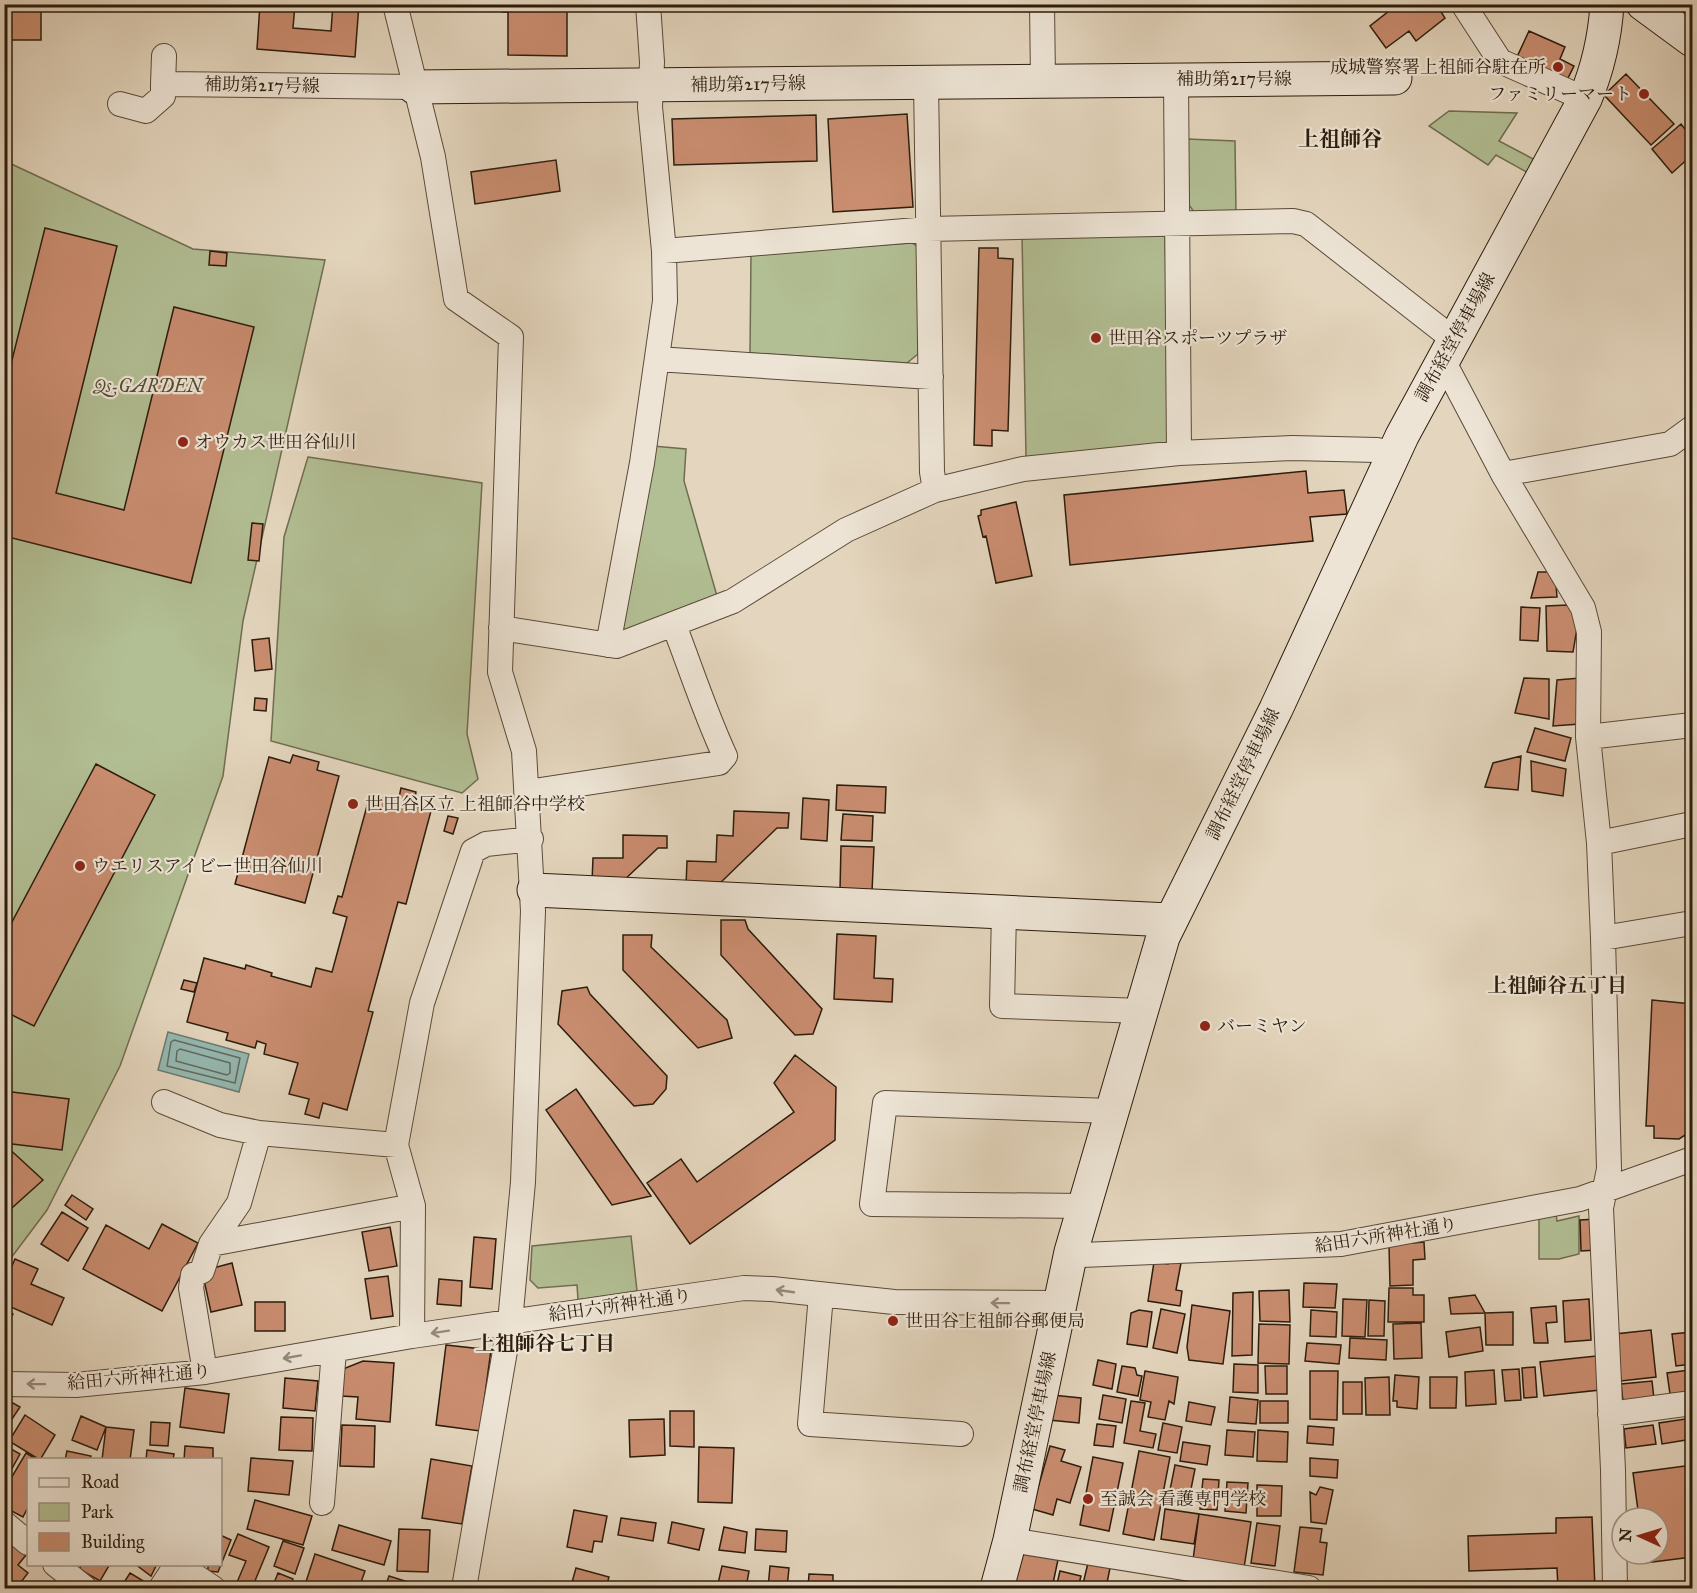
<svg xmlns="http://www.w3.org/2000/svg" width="1697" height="1593" font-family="'IM FELL Great Primer','Noto Serif JP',serif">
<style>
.green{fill:#b2be93;stroke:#6f6d50;stroke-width:1.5}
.water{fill:#95b9b3;stroke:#6b7a70;stroke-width:1.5}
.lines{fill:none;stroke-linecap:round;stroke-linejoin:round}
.shore{stroke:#606a60;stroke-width:1.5}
.building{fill:#ca8d70;stroke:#2c1c0c;stroke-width:1.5}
.street-casing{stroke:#5a4a38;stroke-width:26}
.secondary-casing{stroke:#2c1c0c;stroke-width:35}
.street{stroke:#ede4d5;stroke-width:24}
.secondary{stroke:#ede4d5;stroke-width:33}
.oneway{stroke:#968a7b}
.poi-dot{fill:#8f2418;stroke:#ede4d5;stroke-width:2}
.labels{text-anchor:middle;stroke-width:4.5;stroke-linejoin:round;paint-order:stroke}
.poi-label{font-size:18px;fill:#2c1c0c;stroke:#ede4d5;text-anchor:start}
.street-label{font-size:18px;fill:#2c1c0c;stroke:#ede4d5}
.park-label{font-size:18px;font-style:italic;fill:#544d34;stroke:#ede4d5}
.neighbourhood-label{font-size:20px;font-weight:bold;fill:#2c1c0c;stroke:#ede4d5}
.quarter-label{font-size:21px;font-weight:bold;fill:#2c1c0c;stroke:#ede4d5}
</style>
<rect width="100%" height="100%" fill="#e4d6be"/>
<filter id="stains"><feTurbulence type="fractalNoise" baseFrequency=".00333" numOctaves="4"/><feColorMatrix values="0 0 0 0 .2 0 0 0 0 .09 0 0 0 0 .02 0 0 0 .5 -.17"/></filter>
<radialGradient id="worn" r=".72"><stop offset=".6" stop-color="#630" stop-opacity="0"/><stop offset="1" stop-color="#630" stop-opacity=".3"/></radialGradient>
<!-- green -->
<path class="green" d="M1449,111L1517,113L1499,141L1537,161L1530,174L1496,155L1488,165L1429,126Z
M1187,139L1235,141L1236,213L1194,212L1189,205Z
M5,161L193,249L325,260L243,621L223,776L120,1066L47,1210L5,1266Z
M1165,230L1170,443L1026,457L1022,234Z
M912,243L921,249L918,354L907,363L750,353L751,254Z
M653,446L686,449L684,481L717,596L618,635Z
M308,457L482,483L467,734L478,779L462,793L271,741L284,537Z
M1556,1214L1557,1221L1579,1216V1254L1559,1259H1539V1218Z
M631,1236L637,1291L578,1300L577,1285L538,1288L530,1280L532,1246Z"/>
<!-- water -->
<path class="water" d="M168,1032L249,1054L239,1092L158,1070Z"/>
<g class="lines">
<!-- shore -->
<path class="shore" d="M174,1040L240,1058L235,1083L167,1066L171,1042Z
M180,1049L230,1063V1073L227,1075L176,1061L177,1051Z"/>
</g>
<!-- building -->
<path class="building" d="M4,4H41V40H4Z
M260,4H295L293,28L331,31L333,4H359L355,57L257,49Z
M503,4H521V7L567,4V56L508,55V12H503Z
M1398,4H1436L1445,18L1416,41L1409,31L1386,48L1370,26Z
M1529,31L1565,47L1560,59L1574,66L1567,80L1517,57Z
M1626,74L1674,124L1651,145L1604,95Z
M907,114L913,207L833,212L828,119Z
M816,115L817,161L674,165L672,119Z
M1681,124L1692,138V155L1672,173L1652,149Z
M556,160L560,191L475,204L471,172Z
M45,228L117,246L56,493L124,510L174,307L254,327L191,583L4,536V392Z
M979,248H998V258L1013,259L1008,431L992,430V446L974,445Z
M210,251L227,253L226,266L209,265Z
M1306,471L1308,493L1344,490L1347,514L1310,517L1313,541L1070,565L1064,495Z
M1016,502L1032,576L996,583L986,536L983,537L978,516L981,515V510Z
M252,523L263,524L259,561L248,560Z
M1538,572H1555L1557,597L1531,598Z
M1568,605L1578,623L1573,652L1547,651L1546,606Z
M1521,607L1540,608L1538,641L1520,640Z
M269,638L272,669L255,671L252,640Z
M1524,678L1549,679V719L1515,713Z
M1580,678V724L1553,726L1557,680Z
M255,698L267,699L266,711L254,710Z
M1535,728L1571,738L1565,761L1527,752Z
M293,755L319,762L317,770L339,776L305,903L235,884L269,757L290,763Z
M1521,756L1518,790L1485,787L1493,763Z
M1531,761L1566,769L1563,796L1532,791Z
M96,764L155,795L34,1026L4,1011V937Z
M837,785L886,787L885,813L836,810Z
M401,788L416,792L413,806L431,811L406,904L398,902L368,1011L373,1012L347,1110L323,1103L319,1118L305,1114L309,1099L289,1094L298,1063L264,1054L266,1044L257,1041L255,1048L226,1040L228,1033L187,1022L204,958L245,969L246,965L272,973L271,976L311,987L316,968L332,972L347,917L333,913L338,896L342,897L370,795L398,802Z
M803,798L829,800L827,841L801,839Z
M734,811L789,813L788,828H777L717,886L686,885L687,861L716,862L717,835L733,836Z
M843,814L873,816L872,841L841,840Z
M448,816L458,818L453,834L444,831Z
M623,835L667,836V848H658L622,882H592L593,858H623Z
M841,846L874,847L872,892L840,890Z
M721,920H745L748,929L822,1009L813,1034L795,1035L721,955Z
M837,934L876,936L874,978L893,979L892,1002L834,999Z
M623,935H652L651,947L727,1020L732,1038L698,1048L623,970Z
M184,980L197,983L194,992L181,989Z
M587,987L590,994L667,1076L666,1089L653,1104L634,1106L558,1024L562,991Z
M1652,1000L1692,1004L1690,1132L1679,1139L1654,1138V1126H1646Z
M795,1055L836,1087L835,1140L690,1244L647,1183L681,1159L697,1182L794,1112L774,1083Z
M576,1089L651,1196L612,1205L546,1110Z
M4,1091L69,1099L62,1150L4,1143Z
M4,1144L43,1180L4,1215Z
M72,1195L93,1209L86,1220L65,1205Z
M62,1212L88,1228L68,1261L41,1244Z
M1597,1219V1250L1581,1251L1580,1220Z
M162,1224L198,1243L162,1311L83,1269L106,1225L149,1249Z
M390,1227L397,1266L369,1271L362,1232Z
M474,1237L496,1239L492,1289L470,1287Z
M1424,1242L1425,1259L1413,1260V1285L1390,1286L1389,1245Z
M15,1259L38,1269L31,1284L64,1298L52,1325L4,1304V1284Z
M1168,1261L1181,1263L1176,1290L1182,1291L1180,1306L1148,1301L1154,1262L1168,1264Z
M232,1263L242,1305L211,1312L202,1271Z
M388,1276L393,1316L371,1319L365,1279Z
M439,1279L462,1281L461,1306L437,1304Z
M1304,1283L1337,1284L1335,1308L1303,1307Z
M1389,1288H1413V1295H1424V1322H1388Z
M1289,1290L1290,1322L1260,1321L1259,1291Z
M1253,1292L1252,1355L1232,1356L1233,1293Z
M1475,1295L1485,1313L1451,1314L1449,1298Z
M1343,1299L1367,1300L1365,1337L1342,1336Z
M1589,1299L1591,1340L1565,1342L1563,1301Z
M1369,1300L1385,1301L1384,1336H1368Z
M255,1302H285V1331H255Z
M1192,1305L1230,1311L1223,1364L1189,1360L1187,1347Z
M1556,1306L1557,1322L1546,1323L1548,1343H1534L1531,1308Z
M4,1309L13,1314L4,1331Z
M1161,1309L1185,1314L1177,1353L1153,1348Z
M1139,1310L1152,1312L1147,1347L1127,1344L1131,1313Z
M1311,1310L1337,1312L1336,1337L1310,1336Z
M1513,1312V1345H1486L1485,1313Z
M1421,1323L1422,1358L1394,1359L1393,1324Z
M1259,1324L1290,1325L1289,1364L1258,1363Z
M1480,1327L1483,1351L1449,1357L1446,1332Z
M1651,1330L1656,1377L1621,1381L1615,1334Z
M1692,1332V1364L1676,1366L1672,1334Z
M1350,1338L1387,1340L1386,1360L1349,1358Z
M1307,1343L1341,1345L1339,1364L1305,1361Z
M446,1345L491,1350L480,1431L436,1425Z
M1596,1356L1600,1390L1544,1396L1540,1362Z
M1098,1360L1116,1364L1112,1389L1093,1385Z
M363,1361L394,1363L390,1422L356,1419L358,1397L341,1396L343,1369Z
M1234,1364L1258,1365V1393L1233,1392Z
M1122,1366L1135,1368L1137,1375L1142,1376L1138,1396L1117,1392Z
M1265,1366H1287V1394H1266Z
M1535,1367L1537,1397L1524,1398L1522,1368Z
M1519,1369L1521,1400L1505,1401L1502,1370Z
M1494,1370L1496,1404L1466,1406L1465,1372Z
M1689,1370L1692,1391L1670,1394L1667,1373Z
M1145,1371L1178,1377L1174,1404L1169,1401L1165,1420L1148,1417L1151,1402L1140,1400Z
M1310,1371H1338L1337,1420L1310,1419Z
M1395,1375L1419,1377L1417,1409L1397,1407V1401H1393Z
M1389,1377L1390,1415H1366L1365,1378Z
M1430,1377H1457L1456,1408H1430Z
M285,1378L318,1381L315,1411L283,1408Z
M1652,1381L1654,1399L1623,1401L1621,1384Z
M1343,1382H1362V1414H1343Z
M185,1388L229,1394L224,1433L180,1427Z
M1052,1395L1081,1398L1079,1423L1049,1420Z
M1103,1395L1126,1399L1122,1423L1099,1419Z
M1230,1397L1258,1400L1256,1424L1228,1422Z
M4,1398L20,1407L4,1431Z
M1131,1401L1145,1403L1140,1431L1156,1434L1153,1448L1124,1443Z
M1260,1401H1288V1423H1260Z
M1189,1402L1215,1407L1211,1425L1186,1421Z
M670,1411H694V1447L670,1446Z
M25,1415L55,1435L40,1460L9,1441Z
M81,1416L106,1427L97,1450L72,1440Z
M281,1417L313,1418L312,1451L279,1450Z
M1692,1418V1439L1662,1444L1659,1423Z
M664,1419L665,1455L630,1457L629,1420Z
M151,1422L170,1423L168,1446L150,1445Z
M1163,1423L1182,1427L1177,1453L1158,1450Z
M1097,1424L1116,1426L1113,1447L1094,1445Z
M342,1425L375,1426L374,1467L340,1466Z
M1653,1425L1656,1444L1626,1448L1624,1429Z
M1308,1426L1334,1428L1333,1445L1307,1443Z
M106,1427L134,1430L130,1460H102Z
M1227,1430L1255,1432L1253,1457L1225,1455Z
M1258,1430L1288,1432L1287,1462L1257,1461Z
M1183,1442L1210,1446L1207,1465L1180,1461Z
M4,1445L20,1454L4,1483Z
M185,1446L213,1448V1460H184Z
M1050,1446L1065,1450L1061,1461L1081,1467L1070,1503L1057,1499L1053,1515L1032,1509Z
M699,1447L734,1448L732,1503L698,1502Z
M147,1450L174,1454L173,1460H146Z
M67,1451L91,1456L90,1460H65Z
M1139,1451L1170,1457L1154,1540L1123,1534Z
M26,1453L38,1460H28V1507L23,1517L4,1507V1490Z
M1093,1457L1123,1463L1109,1531L1080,1525Z
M251,1458L293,1461L289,1495L248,1491Z
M1310,1458L1338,1460L1337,1478L1310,1476Z
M431,1459L472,1466L462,1524L422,1518Z
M1175,1465L1195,1469L1188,1504L1168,1500Z
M1692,1465V1557L1645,1563L1644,1554H1658V1518H1639L1633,1473Z
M1203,1479L1219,1480L1217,1510L1200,1509Z
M1227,1482L1248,1483L1246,1513L1225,1511Z
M1257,1485L1282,1486L1281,1516H1257Z
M1320,1487L1333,1490L1326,1524L1311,1522L1310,1492L1316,1495Z
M255,1500L312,1516L303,1545L247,1529Z
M1165,1509L1199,1514L1194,1544L1161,1539Z
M574,1510L607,1516L602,1542L594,1541L592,1552L567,1547Z
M1199,1514L1251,1522L1244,1568L1193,1560Z
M1592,1517L1595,1588H1558L1557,1568L1469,1571L1468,1536L1556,1533V1518Z
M621,1518L656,1523L653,1541L618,1535Z
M672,1522L704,1529L699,1550L668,1543Z
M1257,1523L1280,1526L1275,1566L1251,1563Z
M339,1525L391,1541L384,1565L332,1550Z
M724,1527L747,1532L745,1553L719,1550Z
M1300,1527L1322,1529L1320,1542L1327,1543L1323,1575L1294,1572Z
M399,1529L430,1530L428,1572L397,1571Z
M756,1529L787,1531L786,1552L755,1550Z
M238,1534L269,1547L252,1588L235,1587L246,1561L229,1555Z
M220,1535L231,1540L218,1572L208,1571V1564H220Z
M283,1541L304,1548L295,1574L274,1566Z
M10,1542L26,1555L18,1565L28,1573L18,1586L4,1576V1550Z
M1016,1546L1059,1555L1052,1588H1007Z
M315,1554L365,1571L359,1588H304Z
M1088,1563L1110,1568L1106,1588H1082Z
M82,1564H110L100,1581L79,1569Z
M135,1564H157L151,1576Z
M722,1566L749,1571L746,1588H717Z
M770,1566L789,1568L787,1588H768Z
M576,1568L609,1577L606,1588H566L567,1584L571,1586Z
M1060,1571L1081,1576L1078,1588H1056Z
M130,1573L145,1582L141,1588H128L123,1584Z
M278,1573L293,1579L290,1588H272Z
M809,1574L833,1575V1588H808Z
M389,1576L427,1588H385Z
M181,1581L191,1588H177Z
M626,1584L641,1588H624Z
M844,1584L866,1587L865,1588H844Z"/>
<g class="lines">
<defs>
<path id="street" d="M395,4L433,157L456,299L511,337L500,672L524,751L533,911L523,1182L510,1322L464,1588
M1042,4L1043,80
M1463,4L1500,61L1585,99
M1176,79L1179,453
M926,82L932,472L935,490
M163,84L164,56
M120,104L146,111L163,96V84L414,87
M664,251L929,229L1293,221L1306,224L1453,339
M657,359L931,377
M1440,362L1446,366L1503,474L1583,608L1589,632L1588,737L1599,843L1603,938L1609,1169L1601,1208L1613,1470L1615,1588
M1503,474L1670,444L1692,428
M501,628L616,646L733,601L846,530L935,490L1023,469L1179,453L1292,448L1377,450L1393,453
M608,645L642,463L665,301L664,251L650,107L652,62L648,4
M1588,737L1692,725
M527,792L719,763L725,756C705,713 691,669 674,625
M1599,843L1692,824
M1004,911L1002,1006L1142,1011
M1603,938L1692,923
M164,1102L220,1125L259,1133L396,1145
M1084,1206L872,1204L885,1103L1111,1111
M211,1244L413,1206
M1071,1252L1082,1255L1341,1244L1580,1199L1692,1159
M821,1295L810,1424L961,1434
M412,1336L413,1206L396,1145L422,1003L473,851L486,844L531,839
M205,1372L191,1288L193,1275L202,1271L211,1244L239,1203L259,1133
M4,1384L76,1385L205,1372L412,1336L744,1288L772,1289L894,1302L1059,1303
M1610,1414L1692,1403
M322,1503L334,1350
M4,1523L28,1543
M1010,1540L1309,1588
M55,1564L85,1588
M161,1588L173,1570L183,1568L213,1588"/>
<path id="secondary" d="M1643,4L1692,40
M414,87L1395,78
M534,890L1170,920
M997,1588L1010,1540L1071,1252L1163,937L1276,709L1402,436L1585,99C1598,68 1605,38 1607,4"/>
</defs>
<!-- street casing -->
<use href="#street" class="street-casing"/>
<!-- secondary casing -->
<use href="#secondary" class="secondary-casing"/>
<!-- street -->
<use href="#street" class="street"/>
<!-- secondary -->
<use href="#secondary" class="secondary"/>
</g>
<!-- one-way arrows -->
<defs><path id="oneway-shaft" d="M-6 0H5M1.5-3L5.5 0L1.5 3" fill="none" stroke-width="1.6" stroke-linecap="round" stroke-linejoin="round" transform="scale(1.5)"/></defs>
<g class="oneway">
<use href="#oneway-shaft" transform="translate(785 1291) rotate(-172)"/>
<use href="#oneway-shaft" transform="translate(1000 1303) rotate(-179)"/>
<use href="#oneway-shaft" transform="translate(440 1332) rotate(171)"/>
<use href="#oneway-shaft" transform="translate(292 1357) rotate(170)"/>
<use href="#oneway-shaft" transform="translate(36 1384) rotate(-179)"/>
</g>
<!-- markers -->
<g class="poi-dot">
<circle cx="1558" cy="67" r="6"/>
<circle cx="1644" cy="94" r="6"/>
<circle cx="1096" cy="338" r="6"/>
<circle cx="183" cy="442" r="6"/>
<circle cx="353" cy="804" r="6"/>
<circle cx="80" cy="866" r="6"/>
<circle cx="1205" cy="1026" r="6"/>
<circle cx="893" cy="1321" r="6"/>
<circle cx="1088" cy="1499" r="6"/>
</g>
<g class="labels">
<!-- poi labels -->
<g class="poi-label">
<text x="1546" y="73" text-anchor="end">成城警察署上祖師谷駐在所</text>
<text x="1632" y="100" text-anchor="end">ファミリーマート</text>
<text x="1108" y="344">世田谷スポーツプラザ</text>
<text x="195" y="448">オウカス世田谷仙川</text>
<text x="365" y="810">世田谷区立 上祖師谷中学校</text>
<text x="92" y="872">ウエリスアイビー世田谷仙川</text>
<text x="1217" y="1032">バーミヤン</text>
<text x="905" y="1327">世田谷上祖師谷郵便局</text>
<text x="1100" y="1505">至誠会 看護専門学校</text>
</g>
<!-- street labels -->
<g class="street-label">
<text x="1234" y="85">補助第217号線</text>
<text transform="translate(748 84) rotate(-1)" y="6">補助第217号線</text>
<text transform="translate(262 85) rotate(1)" y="6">補助第217号線</text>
<text transform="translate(1455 337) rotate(-61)" y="6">調布経堂停車場線</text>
<text transform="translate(1243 774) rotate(-64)" y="6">調布経堂停車場線</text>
<text transform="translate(1386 1235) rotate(-9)" y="6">給田六所神社通り</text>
<text transform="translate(620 1305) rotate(-8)" y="6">給田六所神社通り</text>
<text transform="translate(139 1377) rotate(-5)" y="6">給田六所神社通り</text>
<text transform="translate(1035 1422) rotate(-78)" y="6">調布経堂停車場線</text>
</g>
<!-- park labels -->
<g class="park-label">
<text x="148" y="392">Qs-GARDEN</text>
</g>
<!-- neighbourhood labels -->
<g class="neighbourhood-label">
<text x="1557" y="992">上祖師谷五丁目</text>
<text x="545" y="1350">上祖師谷七丁目</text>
</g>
<!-- quarter labels -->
<g class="quarter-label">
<text x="1340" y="146">上祖師谷</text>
</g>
</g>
<!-- margin -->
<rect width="1697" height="1593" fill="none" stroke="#e4d6be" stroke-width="24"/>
<rect x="6" y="6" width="1685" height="1581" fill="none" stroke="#2c1c0c" stroke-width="3"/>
<rect x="12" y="12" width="1673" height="1569" fill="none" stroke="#2c1c0c" stroke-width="1.5"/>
<!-- legend -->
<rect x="27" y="1458" width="195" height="108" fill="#ede4d5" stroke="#a09485" stroke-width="1.5"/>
<rect x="39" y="1478" width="30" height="9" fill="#ede4d5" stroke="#a09485" stroke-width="1.5"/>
<text x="81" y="1488" font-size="18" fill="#2c1c0c">Road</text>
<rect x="39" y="1503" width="30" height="18" fill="#b2be93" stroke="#a09485" stroke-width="1.5"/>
<text x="81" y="1518" font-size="18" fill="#2c1c0c">Park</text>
<rect x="39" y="1533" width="30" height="18" fill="#ca8d70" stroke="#a09485" stroke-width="1.5"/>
<text x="81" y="1548" font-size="18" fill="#2c1c0c">Building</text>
<!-- north arrow -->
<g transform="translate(1640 1536) rotate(274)"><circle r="28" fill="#ede4d5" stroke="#a09485" stroke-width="1.5"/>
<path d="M0-4.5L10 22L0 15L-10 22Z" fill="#8f2418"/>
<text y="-9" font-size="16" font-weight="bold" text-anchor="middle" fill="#2c1c0c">N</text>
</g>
<rect width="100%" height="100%" filter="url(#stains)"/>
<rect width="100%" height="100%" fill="url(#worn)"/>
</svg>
